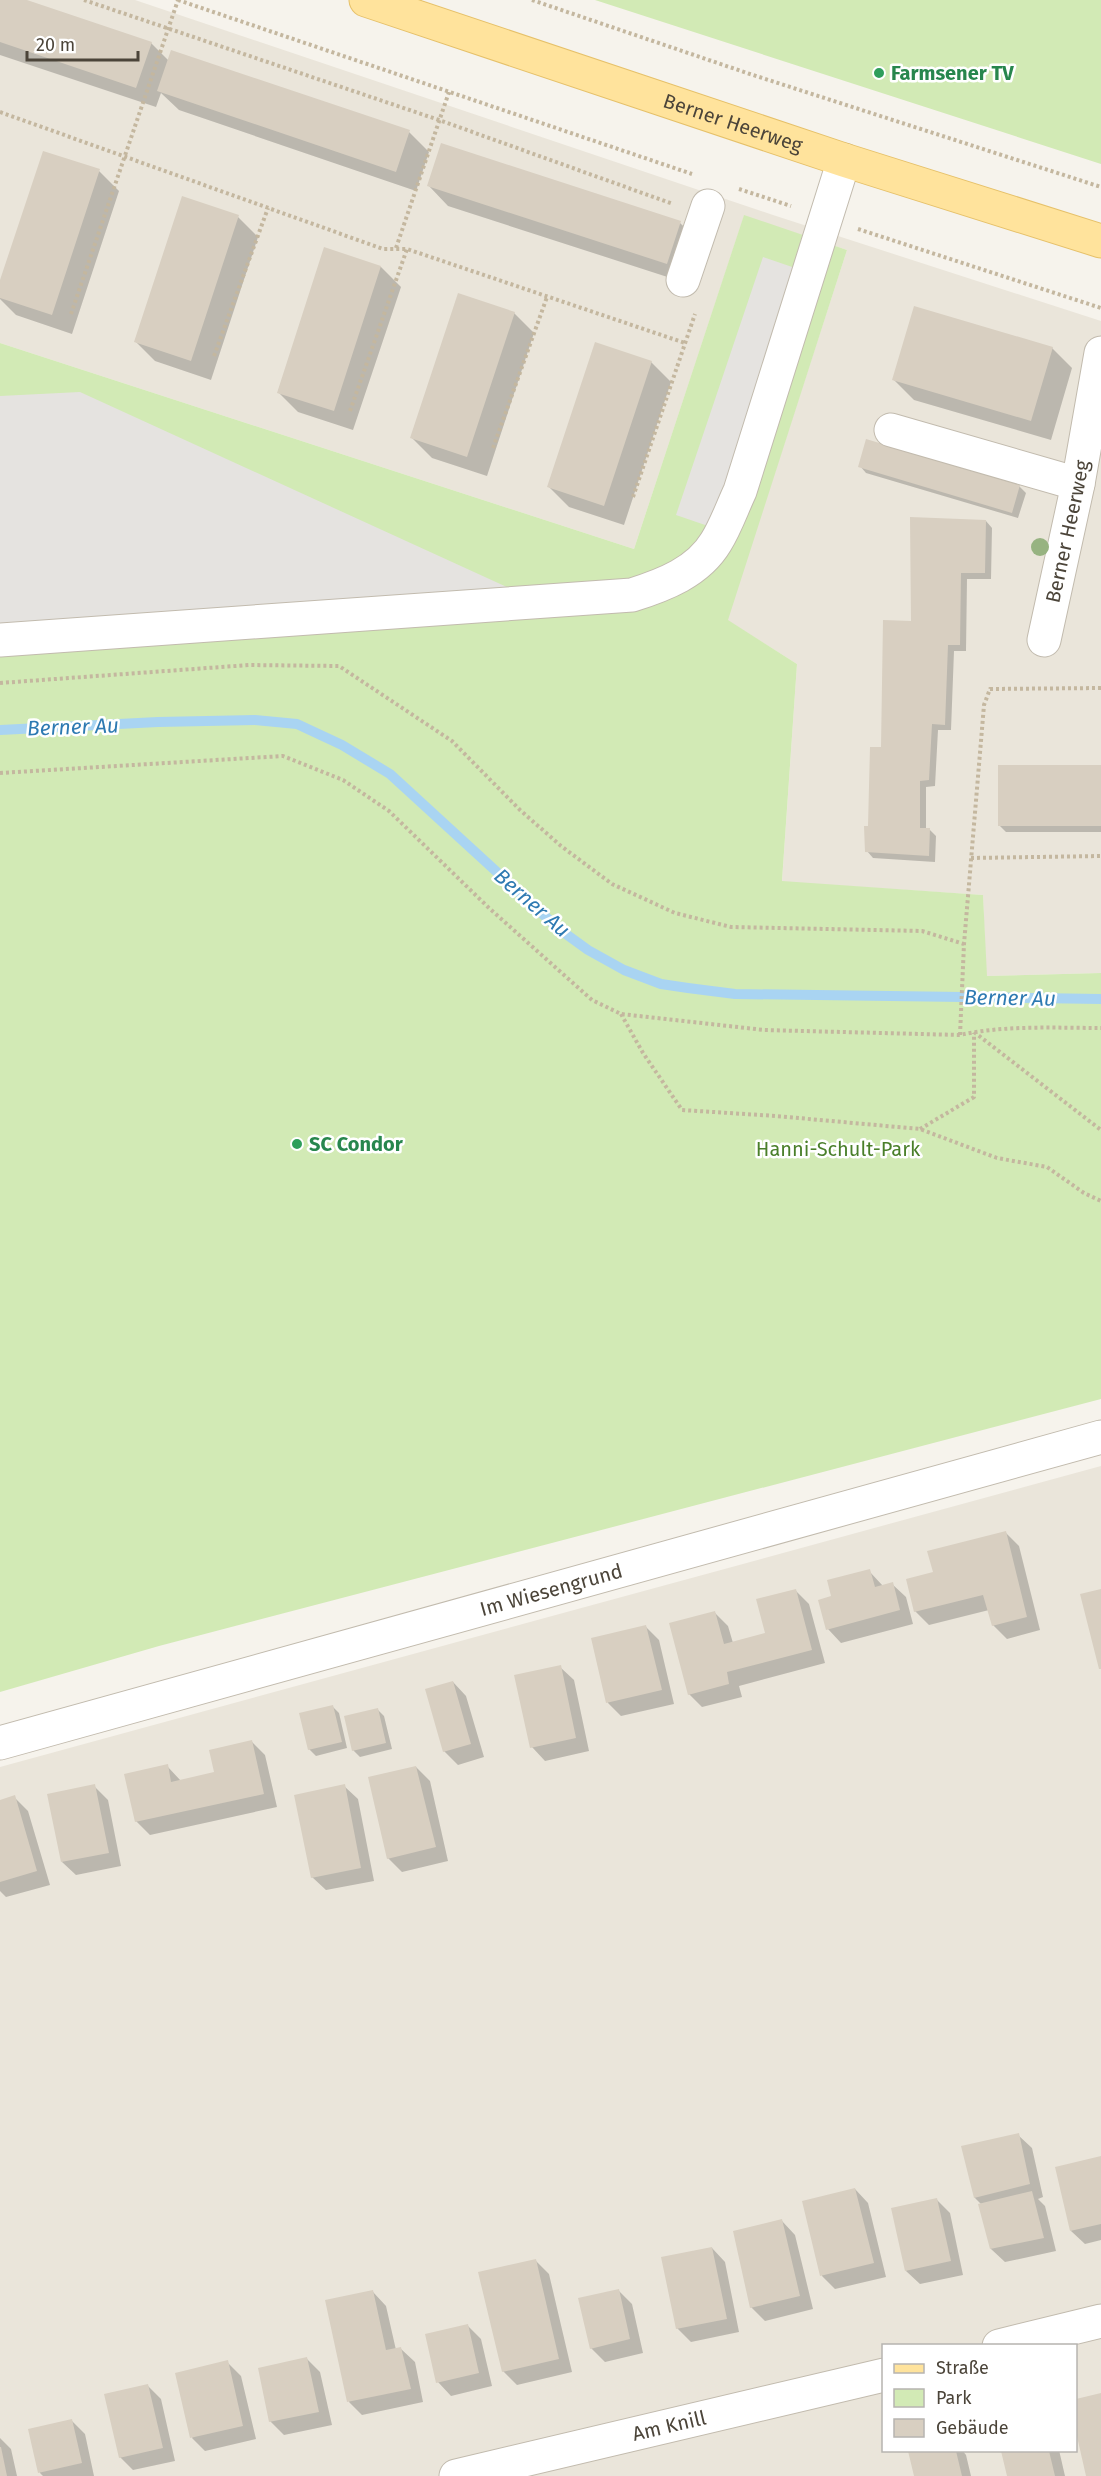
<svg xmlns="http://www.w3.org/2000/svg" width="1101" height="2476" font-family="'Fira Sans',sans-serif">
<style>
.residential{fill:#eae5da;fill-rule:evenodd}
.green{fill:#d2eab5}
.parking{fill:#e5e3e0}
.shadow{fill:#0003}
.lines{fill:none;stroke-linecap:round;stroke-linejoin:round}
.stream{stroke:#a9d4f2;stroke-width:10}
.building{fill:#d8cfc1}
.minor-casing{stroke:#c2bbae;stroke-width:35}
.major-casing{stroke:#e6c16a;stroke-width:35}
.path{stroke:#c4b79f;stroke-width:4;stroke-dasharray:3 3;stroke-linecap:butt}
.minor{stroke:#fff;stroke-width:33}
.major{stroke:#ffe39c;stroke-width:33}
.tree{fill:#97b381}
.leisure-dot{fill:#2e9e5b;stroke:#fff;stroke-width:2}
.labels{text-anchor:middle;stroke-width:5;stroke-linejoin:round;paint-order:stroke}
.leisure-label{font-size:20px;font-weight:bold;fill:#27864d;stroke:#fff;text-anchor:start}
.street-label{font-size:20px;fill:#4b4439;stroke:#fff}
.park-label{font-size:20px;fill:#4a7f2a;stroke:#fff}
.water-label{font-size:21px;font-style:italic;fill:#2e7ab2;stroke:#fff}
</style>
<rect width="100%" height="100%" fill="#f6f3ec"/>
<!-- residential -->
<path class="residential" d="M0,0H135L773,215L1101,321V973L986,976L983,895L782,882L797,664L727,620L847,250L744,216L634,549L0,343Z
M1101,1466V2476H0V1767ZM884,2346H1076V2450H884Z"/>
<!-- green -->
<path class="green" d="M595,0H1101V164Z
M744,215L847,250L728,620L797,664L782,881L983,895L987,976L1101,973V1399L159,1646L0,1692V343L634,549Z"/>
<!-- parking -->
<path class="parking" d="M763,257L798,269L711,527L676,515Z
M80,392L509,588L0,624V396Z"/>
<!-- shadow -->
<path class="shadow" d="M0,0H22L151,43L169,61L409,132L429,152L416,191L179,110L161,93L156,107L0,55Z
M99,171L119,191L72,334L16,315L0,299V284Z
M429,186L680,223L700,242L686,283L448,206Z
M238,217L258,237L211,380L155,361L135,341Z
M325,249L381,267L401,287L353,430L298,412L278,392Z
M514,313L534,333L487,476L432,458L412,438Z
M1052,348L1072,368L1051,440L914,400L894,380Z
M651,362L671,382L624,525L569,507L549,487Z
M860,466L1019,486L1026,493L1018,518L866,473Z
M986,521L992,528L991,579H967L966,651H954L951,730H938L935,786L926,787V829H929L936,836L935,862L873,858L867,851L882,748L912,623Z
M1101,767V832H1006L999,825Z
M1005,1532L1019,1546L1040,1630L1007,1639L993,1625L989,1610L929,1625L915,1611L934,1573Z
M869,1571L883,1586L892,1584L906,1597L913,1624L841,1643L828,1629L833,1597Z
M795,1590L809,1604L825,1663L739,1686L742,1697L702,1707L689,1694L715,1613L728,1626L733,1643L767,1634Z
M646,1627L659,1640L674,1704L621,1716L608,1703L592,1639Z
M560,1667L574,1680L589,1751L545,1761L532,1747Z
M453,1682L466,1696L484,1757L458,1765L444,1751Z
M332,1706L339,1713L347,1748L316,1756L309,1749Z
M378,1710L384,1716L392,1749L360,1757L353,1750Z
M252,1742L265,1755L277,1807L150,1835L136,1821L167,1766L181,1781L215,1773Z
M416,1767L430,1781L448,1861L402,1872L388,1858Z
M94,1786L108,1800L121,1866L76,1875L62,1862Z
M344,1786L358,1799L374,1881L326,1890L312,1877Z
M14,1797L28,1811L50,1885L6,1897L0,1891V1801Z
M1018,2135L1032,2148L1043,2197L1038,2199L1045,2206L1056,2251L1005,2262L991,2249L982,2205L975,2198L963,2147Z
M1101,2157V2240L1085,2244L1071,2231Z
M855,2189L868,2203L886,2277L835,2289L822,2276L804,2202Z
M937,2200L950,2213L963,2275L920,2284L906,2271Z
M782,2221L795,2235L813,2309L765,2321L751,2307Z
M712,2248L725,2262L739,2332L691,2342L677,2328Z
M535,2260L549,2274L572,2372L517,2385L503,2371Z
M618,2290L632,2304L643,2353L605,2362L591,2348Z
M373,2292L386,2306L396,2350L401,2349L415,2362L423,2402L362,2415L349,2402Z
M467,2325L481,2339L492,2386L451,2396L438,2382Z
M307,2359L320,2372L332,2425L284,2435L270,2421Z
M227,2362L241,2376L256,2439L205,2451L192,2438Z
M147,2385L161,2399L175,2461L133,2470L120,2457Z
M71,2420L85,2434L94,2476H43L40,2473L30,2430Z
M0,2438L11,2449L17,2476H0Z
M962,2450L966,2455L971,2476H916L910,2451Z
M1003,2450H1059L1065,2476H1009Z"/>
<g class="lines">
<!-- stream -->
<path class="stream" d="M0,730L158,722L255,720L297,724L342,745L390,774L559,929L588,950L624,970L661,984L688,988L735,994L1101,999"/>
</g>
<!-- building -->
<path class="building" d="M0,0H27L152,42L136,88L0,42Z
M171,50L410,130L396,172L157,91Z
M441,143L681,221L667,264L427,186Z
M43,151L100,169L52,315L0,298V280Z
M182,196L239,215L191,361L134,342Z
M324,247L381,266L334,411L277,393Z
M458,293L515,312L467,457L410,438Z
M914,306L1053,347L1031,421L892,380Z
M595,342L652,361L604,506L547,487Z
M866,439L1020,485L1012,513L858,467Z
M910,517L986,520L985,573H961L960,645H948L945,725L932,724L929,780L920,781V828H930L929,856L865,852L864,826H868L870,747H881L883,620L911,621Z
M998,765H1101V826H998Z
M1006,1531L1027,1617L992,1626L983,1595L914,1612L906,1579L933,1572L927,1551Z
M870,1569L875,1587L893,1582L900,1610L826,1630L818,1600L831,1596L827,1580Z
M796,1589L812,1650L727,1672L729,1684L688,1695L669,1623L715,1611L724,1644L765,1633L756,1599Z
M1101,1589V1669H1099L1080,1594Z
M646,1625L662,1690L606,1703L591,1638Z
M561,1665L576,1738L530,1748L514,1675Z
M453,1681L471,1744L443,1752L425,1689Z
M333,1705L342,1742L308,1750L299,1713Z
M378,1708L386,1743L352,1751L344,1716Z
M252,1740L264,1794L135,1822L124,1774L168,1764L171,1782L214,1772L209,1750Z
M416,1766L436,1847L387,1859L368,1777Z
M95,1784L109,1853L61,1862L47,1794Z
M345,1784L361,1868L311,1878L294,1795Z
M15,1795L37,1871L0,1882V1800Z
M1019,2133L1030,2184L974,2198L961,2146Z
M1101,2156V2224L1070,2231L1055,2167Z
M855,2188L874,2263L820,2276L802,2201Z
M1032,2191L1044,2238L990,2249L978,2204Z
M937,2198L951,2261L905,2271L891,2208Z
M782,2219L800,2296L750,2308L733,2231Z
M712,2247L727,2319L676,2329L661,2257Z
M536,2259L559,2359L502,2372L478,2272Z
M619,2289L630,2339L590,2349L578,2298Z
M373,2290L386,2350L401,2347L411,2389L347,2402L325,2300Z
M468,2324L479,2373L436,2383L425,2334Z
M307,2357L319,2412L269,2422L258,2368Z
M228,2360L243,2426L190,2438L175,2373Z
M148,2384L163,2448L119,2458L104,2394Z
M1101,2393V2476H1086L1076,2432V2399Z
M72,2419L82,2463L38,2473L28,2429Z
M0,2447H1L7,2476H0Z
M908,2451H956L962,2476H914Z
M1001,2451H1049L1055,2476H1007Z"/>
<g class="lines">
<defs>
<g id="minor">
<path d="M683,280L708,206"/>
<path d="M891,430L1078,484"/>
<path d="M0,640L632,595C664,585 698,572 716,542C726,526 732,508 740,491L844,160"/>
<path id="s1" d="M1044,640L1078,484L1101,353"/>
<path id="s2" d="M0,1743L1101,1437"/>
<path d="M999,2346L1101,2321"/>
<path id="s3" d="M456,2476L884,2375"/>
</g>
<g id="major">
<path id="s4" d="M366,0L844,160L1101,241"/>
</g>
</defs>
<!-- minor casing -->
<use href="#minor" class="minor-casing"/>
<!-- major casing -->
<use href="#major" class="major-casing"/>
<!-- path -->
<path class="path" d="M84,0L439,120L673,204
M178,0L692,174
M532,0L753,75L1101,187
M0,112L383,249H407L685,343
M739,189L791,206
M858,229L1101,308
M396,248L449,92
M71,314L178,0
M214,356L268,208
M350,411L407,249
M493,448L547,297
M633,497L695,314
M0,683L249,665L339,666L452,741L520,810L561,846L612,884L675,913L731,927L922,931L964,944
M0,773L283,756L343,780L389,811L490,909L592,1000L621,1014L764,1030L960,1035C1004,1025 1057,1028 1101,1028
M971,858L1101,856
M621,1014L643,1053L682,1110L776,1116L920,1129L997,1158L1047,1167L1084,1193L1101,1201
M974,1032L1101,1130
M960,1035L964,944L984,705L990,689L1101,688
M920,1129L974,1097V1033"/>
<!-- minor -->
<use href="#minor" class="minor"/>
<!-- major -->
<use href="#major" class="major"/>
</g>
<!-- trees -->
<circle class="tree" cx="1040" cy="547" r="9"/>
<!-- markers -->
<g class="leisure-dot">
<circle cx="879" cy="73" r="6"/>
<circle cx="297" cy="1144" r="6"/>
</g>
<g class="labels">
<!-- leisure labels -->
<g class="leisure-label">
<text x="891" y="80">Farmsener TV</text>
<text x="309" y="1151">SC Condor</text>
</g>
<!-- street labels -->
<g class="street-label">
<text dy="7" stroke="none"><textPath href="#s4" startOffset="387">Berner Heerweg</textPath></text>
<text dy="7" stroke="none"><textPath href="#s1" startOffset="111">Berner Heerweg</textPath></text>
<text dy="7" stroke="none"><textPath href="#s2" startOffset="572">Im Wiesengrund</textPath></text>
<text dy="7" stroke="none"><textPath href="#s3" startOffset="219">Am Knill</textPath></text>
</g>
<!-- park labels -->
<g class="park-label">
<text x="838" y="1156">Hanni-Schult-Park</text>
</g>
<!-- water labels -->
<g class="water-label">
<text transform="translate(73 727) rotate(-2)" y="7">Berner Au</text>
<text transform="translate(532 903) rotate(41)" y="7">Berner Au</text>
<text transform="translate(1010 998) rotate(1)" y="7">Berner Au</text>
</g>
</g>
<!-- legend -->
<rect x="882" y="2344" width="195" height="108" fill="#ffffff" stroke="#b7b4b0" stroke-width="1.5"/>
<rect x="894" y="2364" width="30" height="9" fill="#ffe39c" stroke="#b7b4b0" stroke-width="1.5"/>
<text x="936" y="2374" font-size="18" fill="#4b4439">Straße</text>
<rect x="894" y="2389" width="30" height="18" fill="#d2eab5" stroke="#b7b4b0" stroke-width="1.5"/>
<text x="936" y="2404" font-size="18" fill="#4b4439">Park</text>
<rect x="894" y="2419" width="30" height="18" fill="#d8cfc1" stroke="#b7b4b0" stroke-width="1.5"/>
<text x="936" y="2434" font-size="18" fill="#4b4439">Gebäude</text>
<!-- scale -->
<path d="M27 51v9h111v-9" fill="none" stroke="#4b4439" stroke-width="3"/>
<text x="36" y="51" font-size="18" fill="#4b4439" stroke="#ffffff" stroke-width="4.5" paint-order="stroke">20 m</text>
</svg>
